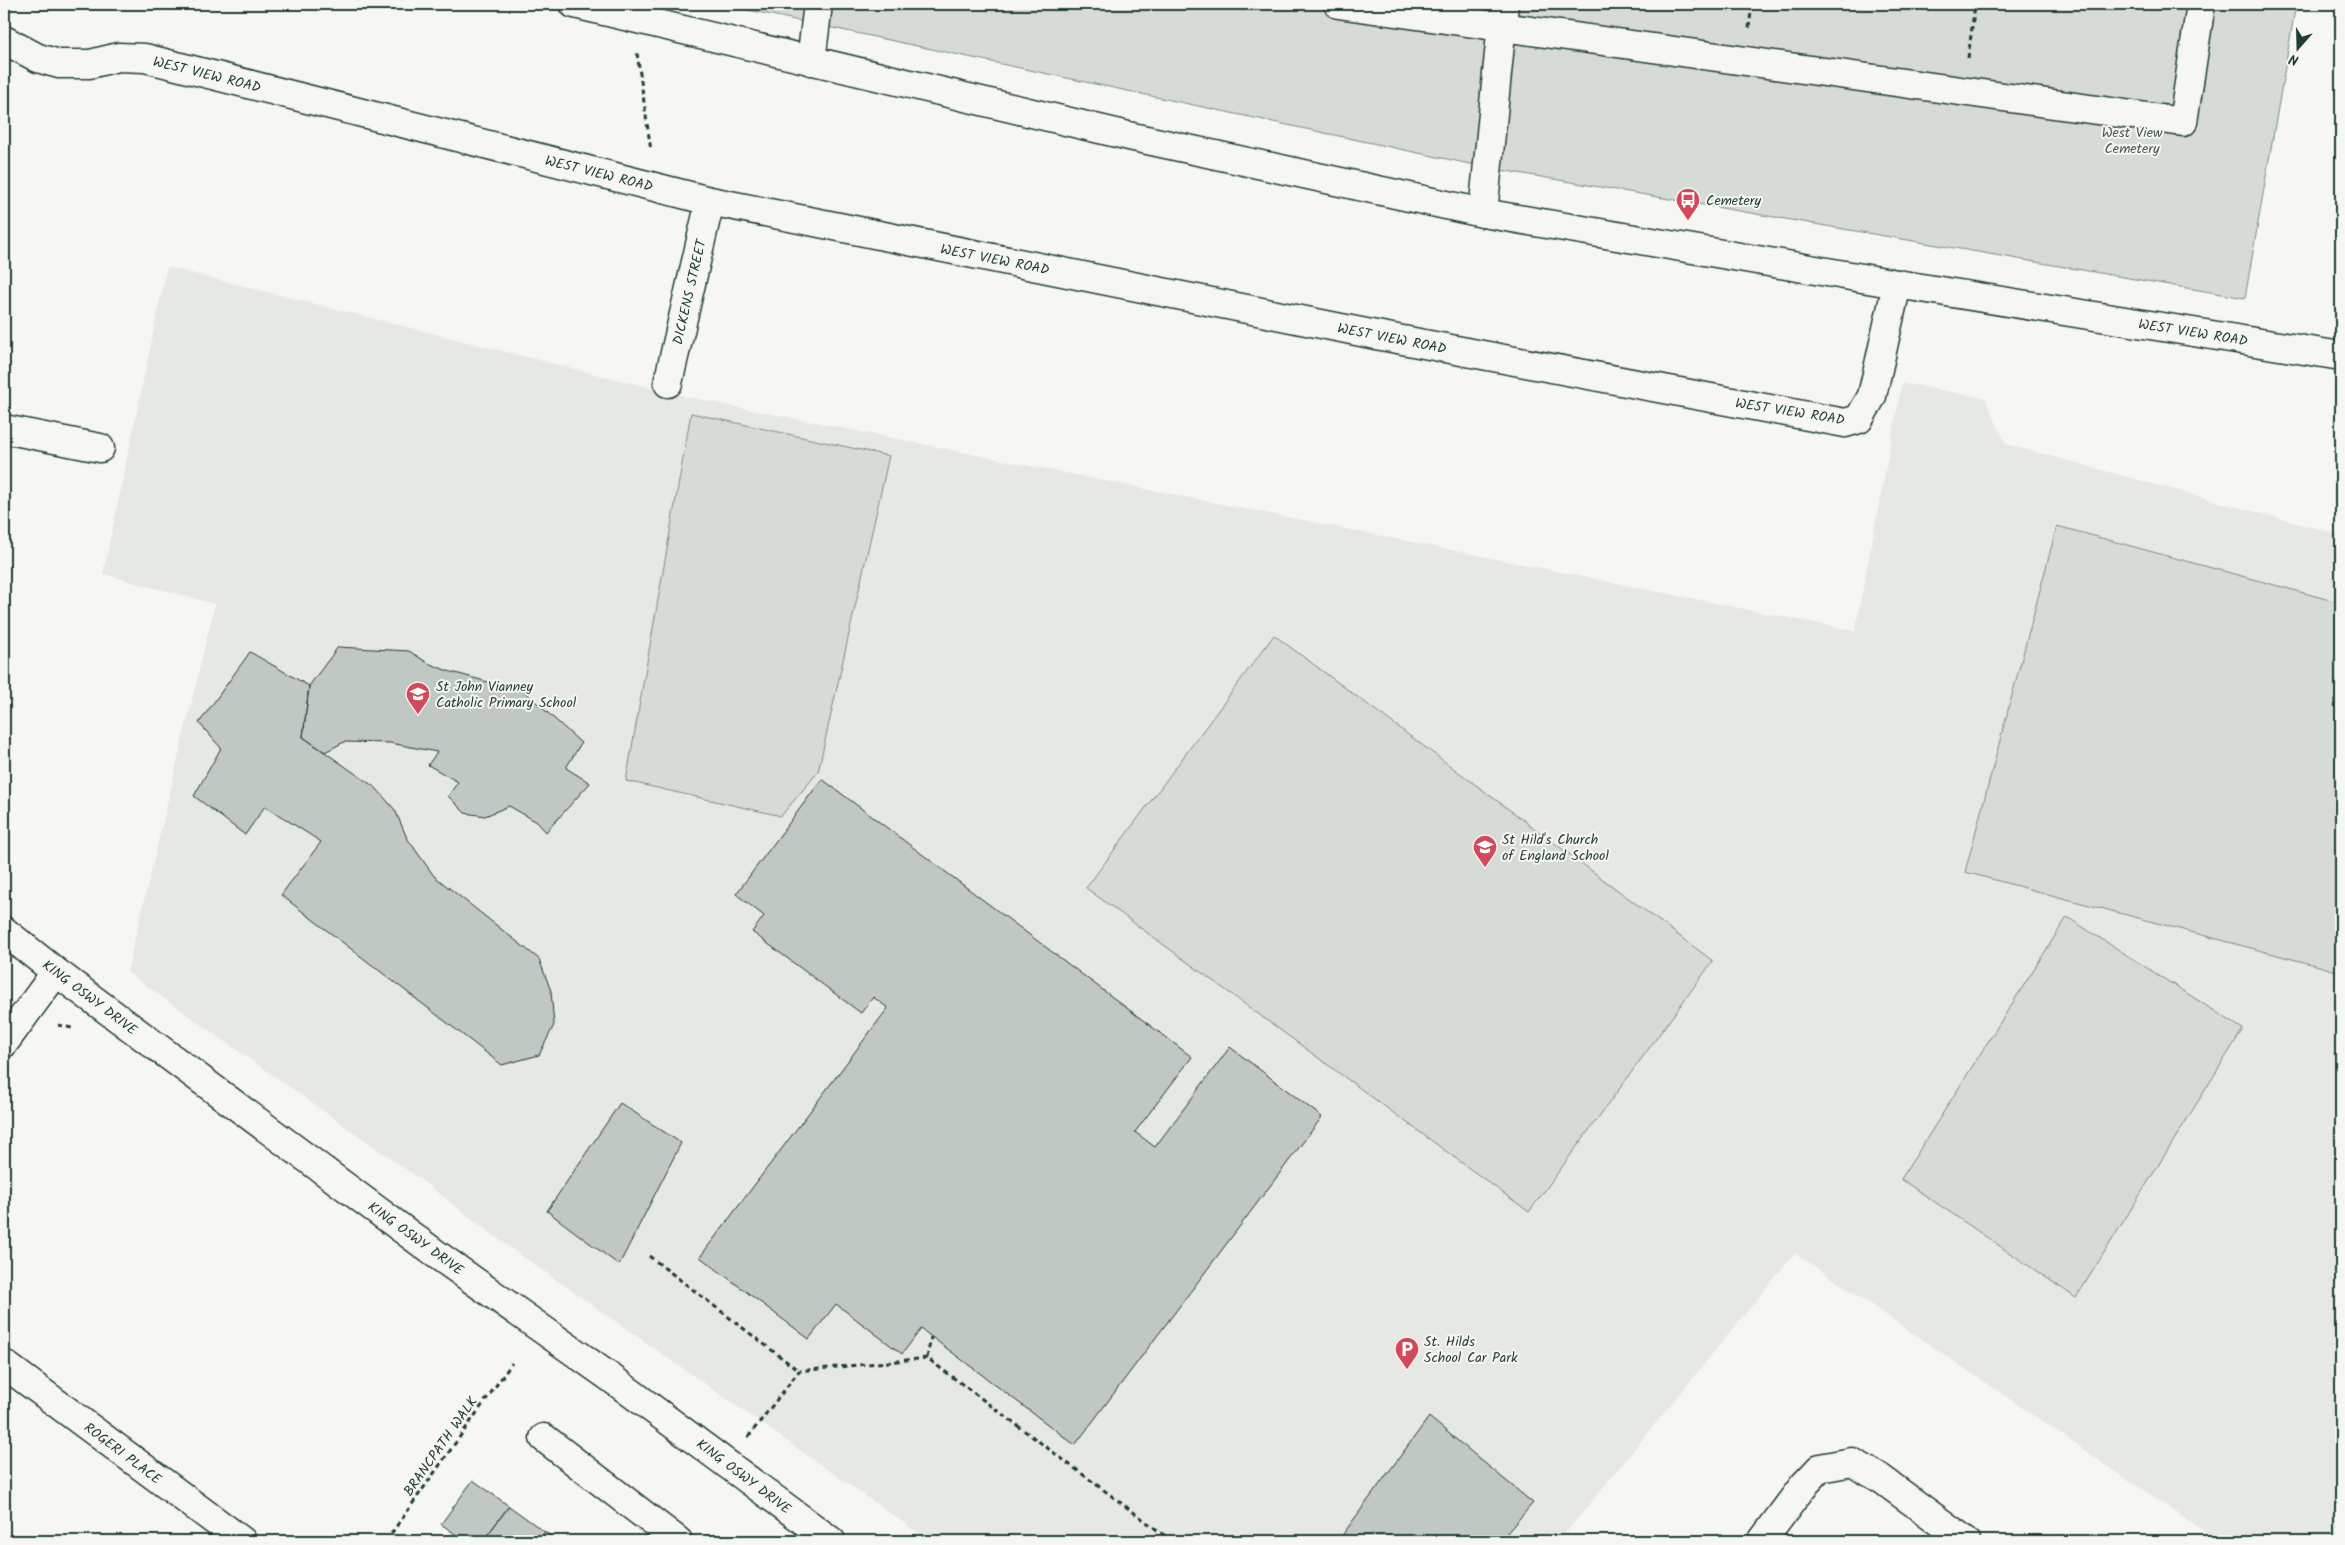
<svg xmlns="http://www.w3.org/2000/svg" width="2345" height="1545" font-family="Kalam,sans-serif">
<style>
.built{fill:#e6e8e4}
.green{fill:#d6dbd6;stroke:#7a8c85}
.building{fill:#c1c8c3;stroke:#1f3d34}
.lines{fill:none;stroke-linecap:round;stroke-linejoin:round}
.minor-casing{stroke:#1f3d34;stroke-width:31}
.major-casing{stroke:#1f3d34;stroke-width:31}
.path{stroke:#1f3d34;stroke-width:3;stroke-dasharray:5 4;stroke-linecap:butt}
.minor{stroke:#f6f6f2;stroke-width:28}
.major{stroke:#f6f6f2;stroke-width:28}
.labels{text-anchor:middle;stroke-width:4;stroke-linejoin:round;paint-order:stroke}
.street-label{font-size:14px;fill:#1f3d34;stroke:#f6f6f2}
.park-label{font-size:14px;fill:#445d54;stroke:#f6f6f2}
.poi-label{font-size:14px;fill:#1f3d34;stroke:#f6f6f2;text-anchor:start}
</style>
<rect width="100%" height="100%" fill="#f6f6f2"/>
<filter id="ink" filterUnits="userSpaceOnUse"><feTurbulence type="fractalNoise" baseFrequency=".02" numOctaves="2"/><feDisplacementMap in="SourceGraphic" scale="10" xChannelSelector="R" yChannelSelector="G"/><feConvolveMatrix kernelMatrix="1 2 1 2 8 2 1 2 1" color-interpolation-filters="sRGB"/></filter>
<g filter="url(#ink)">
<!-- built -->
<path class="built" d="M167,267L687,397L1855,631L1902,383L1985,398L2006,444L2341,535V1541H2218L1795,1253L1559,1541H930L505,1244L424,1182L127,972L215,604L103,574Z"/>
<!-- green -->
<path class="green" d="M720,4H2296L2245,298L1489,168Z
M691,413L889,456L818,772L781,816L626,781Z
M2057,526L2341,603V972L1965,872Z
M1274,635L1713,961L1529,1212L1086,888Z
M2067,917L2243,1029L2076,1298L1901,1179Z"/>
<!-- building -->
<path class="building" d="M338,647L409,651L428,663L448,671L525,692L581,743L566,768L590,783L546,832L537,822L509,806L485,816L465,813L448,796L458,782L428,765L437,752L390,743L344,742L325,752L303,737L309,686Z
M250,652L309,686L303,737L376,788L395,810L407,838L434,876L539,959L551,991L554,1025L539,1055L502,1065L281,895L321,842L265,806L245,835L194,796L221,748L199,723Z
M822,779L1192,1057L1135,1132L1155,1147L1230,1047L1322,1117L1075,1445L921,1329L902,1354L836,1304L809,1339L700,1257L888,1008L873,997L861,1013L752,932L764,916L736,894Z
M620,1103L681,1143L619,1265L547,1211Z
M1429,1417L1533,1503L1500,1541H1338Z
M473,1480L509,1506L483,1541H465L441,1524Z
M509,1506L545,1532L538,1541H483Z
M545,1532L558,1541H538Z"/>
<g class="lines">
<defs>
<path id="minor" d="M1338,4L2183,122L2201,4
M4,40L38,58L59,64H90L118,57L145,58L710,201L1376,335L1845,423L1859,419L1872,396L1897,284
M811,61L818,4
M1483,213L1504,4
M668,383L710,201
M4,429L100,448
M4,931L56,972L436,1254L611,1378L831,1541
M4,1043L56,972
M4,1364L242,1541
M544,1438L678,1541
M1762,1541L1803,1486L1820,1468L1852,1462L1880,1478L1966,1541"/>
<path id="major" d="M574,4L1133,137L1483,213L1897,284L2341,356"/>
</defs>
<!-- minor casing -->
<use href="#minor" class="minor-casing"/>
<!-- major casing -->
<use href="#major" class="major-casing"/>
<!-- path -->
<path class="path" d="M1749,28L1752,4
M637,53L651,151
M1968,58L1975,4
M58,1025L72,1028
M649,1256L799,1371
M927,1358L931,1337
M748,1437L799,1371L927,1358L1172,1541
M386,1541L512,1363"/>
<!-- minor -->
<use href="#minor" class="minor"/>
<!-- major -->
<use href="#major" class="major"/>
</g>
</g>
<!-- icons -->
<defs>
<symbol id="bus-pin" viewBox="-11 -11 22 30"><path d="M0 17L-7.5 6A9.5 9.5 0 1 1 7.5 6Z" fill="#d1495b" stroke="#f6f6f2"/><path d="M-5-6H5V4H4V6H2V4H-2V6H-4V4H-5ZM-3.5-4V0h7V-4ZM-3.5 1.2v1.5H-2V1.2ZM2 1.2v1.5H3.5V1.2Z" fill="#fff"/></symbol>
<symbol id="school-pin" viewBox="-11 -11 22 30"><path d="M0 17L-7.5 6A9.5 9.5 0 1 1 7.5 6Z" fill="#d1495b" stroke="#f6f6f2"/><path d="M0-5L7-2L0 1L-7-2ZM-4 1L0 2.5L4 1V4Q0 6-4 4Z" fill="#fff"/></symbol>
<symbol id="parking-pin" viewBox="-11 -11 22 30"><path d="M0 17L-7.5 6A9.5 9.5 0 1 1 7.5 6Z" fill="#d1495b" stroke="#f6f6f2"/><path d="M-3.5-5.5H1a3.5 3.5 0 0 1 0 7H-1V5.5H-3.5ZM-1-3.4V-.6H.8a1.4 1.4 0 0 0 0-2.8Z" fill="#fff"/></symbol>
</defs>
<g fill-rule="evenodd">
<use href="#bus-pin" x="1674" y="186" width="28" height="38"/>
<use href="#school-pin" x="404" y="680" width="28" height="38"/>
<use href="#school-pin" x="1471" y="833" width="28" height="38"/>
<use href="#parking-pin" x="1393" y="1335" width="28" height="38"/>
</g>
<g class="labels">
<!-- street labels -->
<g class="street-label">
<text transform="translate(207 74) rotate(14)" y="5">WEST VIEW ROAD</text>
<text transform="translate(599 173) rotate(14)" y="5">WEST VIEW ROAD</text>
<text transform="translate(995 259) rotate(11)" y="5">WEST VIEW ROAD</text>
<text transform="translate(689 292) rotate(-77)" y="5">DICKENS STREET</text>
<text transform="translate(2193 332) rotate(9)" y="5">WEST VIEW ROAD</text>
<text transform="translate(1392 338) rotate(11)" y="5">WEST VIEW ROAD</text>
<text transform="translate(1790 411) rotate(9)" y="5">WEST VIEW ROAD</text>
<text transform="translate(90 997) rotate(37)" y="5">KING OSWY DRIVE</text>
<text transform="translate(416 1238) rotate(36)" y="5">KING OSWY DRIVE</text>
<text transform="translate(440 1446) rotate(-55)" y="5">BRANCPATH WALK</text>
<text transform="translate(123 1453) rotate(37)" y="5">ROGERI PLACE</text>
<text transform="translate(744 1476) rotate(37)" y="5">KING OSWY DRIVE</text>
</g>
<!-- park labels -->
<g class="park-label">
<text x="2132" y="137">West View<tspan x="2132" dy="16">Cemetery</tspan></text>
</g>
<!-- poi labels -->
<g class="poi-label">
<text x="1706" y="205">Cemetery</text>
<text x="436" y="691">St John Vianney<tspan x="436" dy="16">Catholic Primary School</tspan></text>
<text x="1502" y="844">St Hild's Church<tspan x="1502" dy="16">of England School</tspan></text>
<text x="1424" y="1346">St. Hilds<tspan x="1424" dy="16">School Car Park</tspan></text>
</g>
</g>
<!-- margin -->
<rect width="2345" height="1545" fill="none" stroke="#f6f6f2" stroke-width="20"/>
<rect x="10" y="10" width="2325" height="1525" fill="none" stroke="#1f3d34" stroke-width="2" filter="url(#ink)"/>
<!-- north arrow -->
<g transform="translate(2298 48) rotate(200)" stroke="#f6f6f2" stroke-width="4" paint-order="stroke">
<path d="M0-4L9 19L0 12L-9 19Z" fill="#1f3d34"/>
<text y="-8" font-size="14" font-weight="bold" text-anchor="middle" fill="#1f3d34">N</text>
</g>
</svg>
